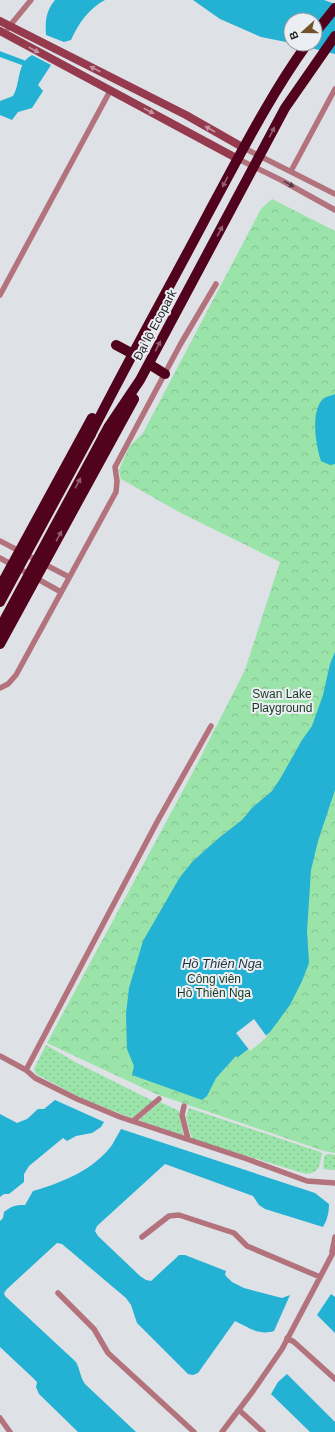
<svg xmlns="http://www.w3.org/2000/svg" width="335" height="1432" font-family="Helvetica,sans-serif">
<style>
.grass{fill:url(#grass-dots)}
.park{fill:url(#park-crowns)}
.water{fill:#23b1d4}
.pier{fill:#dee1e6}
.lines{fill:none;stroke-linecap:round;stroke-linejoin:round}
.canal{stroke:#23b1d4;stroke-width:5.5}
.street{stroke:#b3737d;stroke-width:5.5}
.secondary{stroke:#963a4e;stroke-width:8}
.highway{stroke:#51021d;stroke-width:10}
.highway-bridge{stroke:#51021d;stroke-width:10}
.oneway{fill:#c094a0}
.oneway2{fill:#8f6073}
.oneway3{fill:#523c41}
.labels{text-anchor:middle;stroke-width:4;stroke-linejoin:round;paint-order:stroke}
.street-label{font-size:12px;fill:#1e1f21;stroke:#ebeef3}
.park-label{font-size:12px;fill:#173920;stroke:#ebeef3}
.water-label{font-size:13px;font-style:italic;fill:#1d333a;stroke:#ebeef3}
</style>
<defs>
<pattern id="grass-dots" width="8" height="8" patternUnits="userSpaceOnUse"><rect width="8" height="8" fill="#9ae3a9"/><path d="M2 2h.1M6 6h.1" fill="none" stroke="#84c291" stroke-width="1.8" stroke-linecap="round"/></pattern>
<pattern id="park-crowns" width="20" height="18" patternUnits="userSpaceOnUse"><rect width="20" height="18" fill="#9ae3a9"/><path d="M2 6a3 3 0 1 1 6 0M12 15a3 3 0 1 1 6 0" fill="none" stroke="#84c291"/></pattern>
</defs>
<rect width="100%" height="100%" fill="#dee1e6"/>
<!-- grass -->
<path class="grass" d="M46,1045L77,1063L153,1101L132,1118L85,1100L36,1074L34,1069Z
M160,1102L179,1111L183,1135L139,1120Z
M189,1108L320,1152L322,1153C319,1166 321,1172 306,1174L192,1139L186,1117Z
M327,1154L335,1155V1170L323,1169L324,1156Z"/>
<!-- park -->
<path class="park" d="M272,199L335,231V1153L324,1151L156,1094L47,1043L193,772L245,670L280,562L179,512L121,479L119,470L129,447L143,433L261,209Z"/>
<!-- water -->
<path class="water" d="M55,0H105C88,9 79,23 71,40L64,42L46,35C45,21 46,11 55,0Z
M193,0H324L335,4V54L295,44H315V20H291V43L261,37L220,19Z
M32,55L51,65L38,85L43,91L32,108L18,112L12,120L0,115V101L13,96C21,83 16,64 32,55Z
M335,394V464L330,465L321,461C316,446 310,412 323,399C326,396 331,396 335,394Z
M335,652V790L318,841L311,870L307,931L309,963L302,981L290,1005L270,1032L238,1057L236,1056L216,1078L207,1096L202,1100L132,1075L134,1066L127,1049L126,1014L129,988L143,941L180,877L193,861L220,837L242,820L252,808L272,791L280,779L302,740L312,726L323,695L330,664Z
M55,1100L104,1122L101,1127L92,1133L76,1136L67,1141L63,1138L29,1166L24,1174V1182L9,1194H4L0,1197V1114L17,1123L27,1119L38,1109H44Z
M121,1129L315,1193L329,1204C329,1213 327,1220 323,1227L265,1209L259,1205L253,1196L165,1164L97,1226L95,1231L98,1236L140,1276L146,1280L151,1281L176,1258L179,1255H185L226,1271L225,1275L232,1282L244,1288L282,1298L290,1295L274,1331C259,1336 248,1327 235,1321L198,1373L193,1375L188,1374L137,1323L131,1305L126,1298L62,1244L57,1243L7,1289L4,1293L5,1296L76,1362C80,1369 80,1377 85,1384L136,1432H78L39,1394L36,1387L37,1382L32,1377L0,1347V1221L3,1218L4,1212C12,1206 14,1205 25,1205L33,1191C61,1183 94,1170 112,1145C115,1140 118,1134 121,1129Z
M331,1294L335,1297V1333L317,1315Z
M287,1374L335,1422V1432H310L271,1394L278,1382Z"/>
<!-- pier -->
<path class="pier" d="M254,1019L267,1037L250,1051L236,1033Z"/>
<g class="lines">
<!-- canal -->
<path class="canal" d="M0,54L24,63"/>
<!-- street -->
<path class="street" d="M8,28L31,0
M244,148L335,194
M238,159L281,180L335,210
M291,171L335,89
M0,295L110,91
M0,541L69,577
M0,558L61,592
M0,688L8,684L16,675L116,492L117,481L115,467L180,345L216,284
M0,1056L26,1070L35,1078L77,1099L120,1117L247,1159L307,1181L335,1183
M26,1070L157,822L211,726
M184,1106L182,1115L188,1139
M133,1121L159,1099
M142,1237L169,1216L179,1215L234,1233L247,1246L320,1277
M332,1252L335,1237
M58,1293L94,1329L108,1353L194,1432
M287,1338L294,1342L335,1379
M239,1410L263,1432
M0,1418L10,1432
M222,1432L253,1391L282,1349L335,1249"/>
<!-- secondary -->
<path class="secondary" d="M0,21L186,115L244,148
M0,31L238,159"/>
<!-- highway -->
<path class="highway" d="M315,33L335,8
M116,345L133,354
M149,364L165,374
M91,434C129,359 170,286 209,212C240,155 269,97 307,44
M103,437L109,426L140,380L285,108L335,36
M0,587L92,418
M0,644L134,399"/>
<!-- highway-bridge -->
<path class="highway-bridge" d="M0,602L91,434
M0,628L103,437"/>
</g>
<!-- one-way arrows -->
<defs><path id="oneway-solid" d="M-6-.8H1V-3.2L6.5 0L1 3.2V.8H-6Z"/></defs>
<g class="oneway">
<use href="#oneway-solid" transform="translate(34 50) rotate(28)"/>
<use href="#oneway-solid" transform="translate(95 69) rotate(-153)"/>
<use href="#oneway-solid" transform="translate(149 111) rotate(28)"/>
<use href="#oneway-solid" transform="translate(210 129) rotate(-150)"/>
</g>
<g class="oneway2">
<use href="#oneway-solid" transform="translate(272 132) rotate(-63)"/>
<use href="#oneway-solid" transform="translate(225 182) rotate(118)"/>
<use href="#oneway-solid" transform="translate(220 231) rotate(-62)"/>
<use href="#oneway-solid" transform="translate(158 346) rotate(-62)"/>
<use href="#oneway-solid" transform="translate(78 483) rotate(-62)"/>
<use href="#oneway-solid" transform="translate(59 536) rotate(-61)"/>
</g>
<use class="oneway3" href="#oneway-solid" transform="translate(289 184) rotate(29)"/>
<g class="labels">
<!-- street labels -->
<g class="street-label">
<text transform="translate(155 325) rotate(-62)" y="4">Đại lộ Ecopark</text>
</g>
<!-- park labels -->
<g class="park-label">
<text x="282" y="698">Swan Lake<tspan x="282" dy="14">Playground</tspan></text>
<text x="214" y="983">Công viên<tspan x="214" dy="14">Hồ Thiên Nga</tspan></text>
</g>
<!-- water labels -->
<g class="water-label">
<text x="222" y="968">Hồ Thiên Nga</text>
</g>
</g>
<!-- north arrow -->
<g transform="translate(303 32) rotate(249)"><circle r="19" fill="#ebeef3" stroke="#999b9f"/>
<path d="M0-3L7 15L0 10L-7 15Z" fill="#735129"/>
<text y="-6" font-size="11" font-weight="bold" text-anchor="middle" fill="#1e1f21">B</text>
</g>
</svg>
